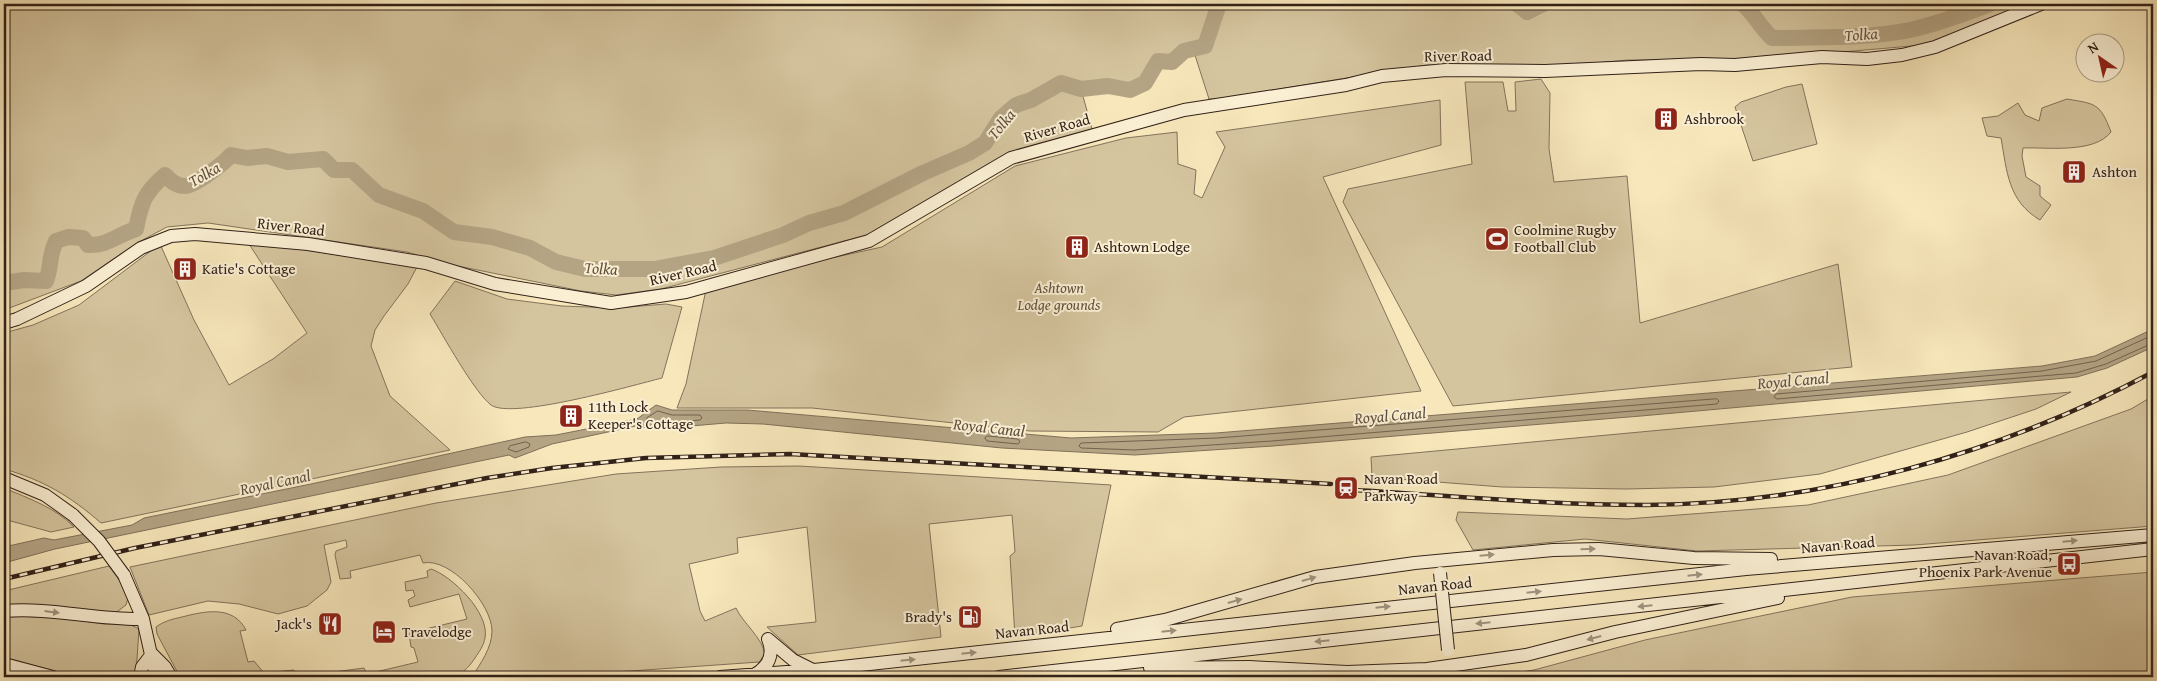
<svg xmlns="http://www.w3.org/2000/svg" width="2157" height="681" font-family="'Gentium Book Plus',serif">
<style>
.green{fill:#d5c59f;stroke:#83735c}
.water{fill:#b4a484;stroke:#807059}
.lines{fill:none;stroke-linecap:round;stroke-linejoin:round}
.shore{stroke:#72624e;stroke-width:1}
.river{stroke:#b4a484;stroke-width:16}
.secondary-casing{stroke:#312118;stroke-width:14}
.secondary{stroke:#faefd3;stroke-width:12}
.rail-casing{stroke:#312118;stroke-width:4.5}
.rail{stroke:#faefd3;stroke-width:2.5;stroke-dasharray:8;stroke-linecap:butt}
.secondary-bridge-casing{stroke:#312118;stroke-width:14;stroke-linecap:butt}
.secondary-bridge{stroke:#faefd3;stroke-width:12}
.oneway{fill:#a0927f}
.labels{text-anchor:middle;stroke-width:4;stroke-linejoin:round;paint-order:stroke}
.street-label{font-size:15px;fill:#312118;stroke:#faefd3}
.poi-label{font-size:15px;fill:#312118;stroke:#faefd3;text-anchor:start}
.park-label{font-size:15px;font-style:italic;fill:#625240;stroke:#faefd3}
.water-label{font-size:16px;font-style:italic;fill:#5f4f3e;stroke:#faefd3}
</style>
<rect width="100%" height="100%" fill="#f7e7bb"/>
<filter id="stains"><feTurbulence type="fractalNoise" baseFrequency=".004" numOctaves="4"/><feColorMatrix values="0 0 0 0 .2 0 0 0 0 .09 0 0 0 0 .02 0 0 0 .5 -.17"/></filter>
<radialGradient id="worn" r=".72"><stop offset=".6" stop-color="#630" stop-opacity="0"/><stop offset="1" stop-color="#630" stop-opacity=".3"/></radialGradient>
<!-- green -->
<path class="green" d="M4,4H2033L1935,44L1749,60H1628L1543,68L1427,65L1217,99H1209L1193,49L1184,51L1172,62H1159L1145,83L1130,90L1108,86L1081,89L1092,129L1010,154L867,235L661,289L616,295L581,291L448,264L407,252L208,223L167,227L137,243L81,281L4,310Z
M1541,79L1550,93L1549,149L1554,182L1627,176L1640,323L1838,264L1852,367L1453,406L1343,202L1348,189L1472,164L1465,82H1503L1508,111H1516L1515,82Z
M1802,84L1817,144L1753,161L1735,107L1741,102L1786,87Z
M2067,99C2096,104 2100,103 2111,132C2094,154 2047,147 2023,148L2022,156L2026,177L2040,186V196L2051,205L2040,220C2008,201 2007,172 2001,138L1987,136L1982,118L1998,116L2018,103L2025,115L2039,121L2042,108Z
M1440,100L1441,145L1323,177L1421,391L1184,417L1158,432L1030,431L812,408H677L686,384L707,285L882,247L1015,166L1126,138L1177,132L1178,164L1196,170L1194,194L1202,198L1225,147L1216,132Z
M247,241L417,267L408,284L384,316L375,330L371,346L390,396L450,450L101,523C70,496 43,480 4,469V333L33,325L79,305L160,244L194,320L229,385L273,359L307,333Z
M455,281L507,299L562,306L616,308L666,304L682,307L662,378C634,385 512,420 491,405C474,392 443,335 430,314Z
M2071,392L2036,409L1967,432L1820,474L1714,487L1626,489L1502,487L1372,477L1371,457Z
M2153,396V526L1914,545L1697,551L1585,539L1473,550L1456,520L1458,512L1627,519L1808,505L1948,475L2131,409Z
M799,466L1111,485L1082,626L1015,637L1010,556L1015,552L1012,515L929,524L941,637L798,655L767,627L816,622L807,527L737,538L738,553L689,564L700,611L705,621L736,608C742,622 763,638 765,655L759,662L545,677H472C480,664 492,648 492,631C492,604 450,557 423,563L420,555L350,571L351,578L340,579L335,555L336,551L347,547L346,540L324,545L331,582L327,590L307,606L278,614L239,604L208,601L149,615L130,567L436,503L616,474L721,467Z
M4,488C28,498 56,508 74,527L51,532L7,520L4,514Z
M109,566L123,585L128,598L126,605L114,614L4,607V591Z
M431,569C452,576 490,613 485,638C484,645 479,652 475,658C470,665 466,671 458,674C448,679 432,677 420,677H180L157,634L156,627C164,621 173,619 182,617C205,611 233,605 246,630L240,631L248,662L254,661L264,673L294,670L296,677L364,668L367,674L418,662L414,648L411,647L409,633L467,619L459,594L410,607L408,600L415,596L413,590L406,591L405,582L428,577L427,571Z
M2153,572V677H1489L1534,670L1645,640L1852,597Z
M17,616L63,618L104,624H129L139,629L136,674L130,677H76L4,657V617Z"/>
<!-- water -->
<path class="water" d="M2153,329V347L2107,368L2077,377L1641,416L1273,446L1135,455L1002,448L763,424L726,423L656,429L636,426L552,444L515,458L509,455L55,549L4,563V547L44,538L54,540L132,525L144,518L311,484L525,437L556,435L637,419L656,405L672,410H747L1071,438L1216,433L2042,366L2095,356Z"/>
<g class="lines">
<!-- shore -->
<path class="shore" d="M2153,335L2096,361L2042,371L1776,394L1774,397L1777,399L2076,373L2106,364L2153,343
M1717,399L1719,401L1717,404L1272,441L1135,450L1081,448L1079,446L1081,443L1217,438Z
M658,411L672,415H700L702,418L700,420L656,424L647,422V418Z
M988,436L1018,439L1020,442L1018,444L987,441L985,438Z
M526,442L530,444L529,447L516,452L508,449L510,446Z"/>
<!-- river -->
<path class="river" d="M1517,4L1527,12L1543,4
M1743,4C1755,15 1760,27 1772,38C1817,37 1865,39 1910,30C1937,24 1964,14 1990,4
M4,283L24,280L46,281C52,266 48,258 56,241L68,237L83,238L88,245C108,246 117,235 136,229C141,203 144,193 165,175C171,181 176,186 185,186C195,186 224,163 231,155L247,158L267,156L288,162L323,159L334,170H352L379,195L423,211L454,232L492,237L530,248L556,262L585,269H654L714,258L783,235L809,223L844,213L923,173L969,153L985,143L1001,118L1016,105L1031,100L1061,83L1081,89L1108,86L1130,90L1145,83L1158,61L1172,62L1184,51L1205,46L1219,4"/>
<defs>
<path id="secondary" d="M4,323L17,319L86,286L141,248L171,236L195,234L308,244L426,263L495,284L611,303L686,292L869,241L1011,158L1184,110L1346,85L1382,76L1446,70L1545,71L1701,64L1735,65L1822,57L1867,59L1902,55L1935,47L2041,4
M4,478L45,495L73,515
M124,575L143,619L156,677
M4,611C50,607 96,620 143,619
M1117,629L1165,620L1315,577L1415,563L1553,550L1599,549L1694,558L1771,559
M768,639L793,660L813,670
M152,654L165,667L171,677
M4,664L53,677
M1150,668L1249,667L1347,672L1427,669L1526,655L1615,632L1778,598
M754,675C768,667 775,655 768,639
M140,677L142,667L152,654
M720,677L814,670L1746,569L2153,535
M999,677L2153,549"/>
</defs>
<!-- secondary casing -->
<use href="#secondary" class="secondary-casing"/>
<!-- secondary -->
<use href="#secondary" class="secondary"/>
<defs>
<path id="rail" d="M1355,490C1452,496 1550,505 1647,505C1821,504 2000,454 2153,372
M4,579L135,548L487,478L552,468L646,458L790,454L1331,484"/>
</defs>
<!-- rail casing -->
<use href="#rail" class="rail-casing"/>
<!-- rail -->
<use href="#rail" class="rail"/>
<defs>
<path id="secondary-bridge" d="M73,515L99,541L124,575
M1440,573L1448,650"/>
</defs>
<!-- secondary-bridge casing -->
<use href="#secondary-bridge" class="secondary-bridge-casing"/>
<!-- secondary-bridge -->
<use href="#secondary-bridge" class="secondary-bridge"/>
</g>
<!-- one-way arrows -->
<defs><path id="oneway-solid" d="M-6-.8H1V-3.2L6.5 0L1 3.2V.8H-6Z" transform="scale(1.25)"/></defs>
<g class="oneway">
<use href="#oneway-solid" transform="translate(2070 541) rotate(-5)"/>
<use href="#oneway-solid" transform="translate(1588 549) rotate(-1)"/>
<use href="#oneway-solid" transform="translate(1487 555) rotate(-5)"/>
<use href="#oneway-solid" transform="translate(1695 575) rotate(-6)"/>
<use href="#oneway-solid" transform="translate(1309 579) rotate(-16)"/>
<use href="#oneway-solid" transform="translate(1534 592) rotate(-6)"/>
<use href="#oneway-solid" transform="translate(1235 601) rotate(-16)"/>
<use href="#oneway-solid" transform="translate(1645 606) rotate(174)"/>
<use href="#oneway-solid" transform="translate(1383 607) rotate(-6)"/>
<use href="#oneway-solid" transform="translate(52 612) rotate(7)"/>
<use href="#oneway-solid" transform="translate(1483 623) rotate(174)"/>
<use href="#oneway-solid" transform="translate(1169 631) rotate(-6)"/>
<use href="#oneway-solid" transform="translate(1594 638) rotate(165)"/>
<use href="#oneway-solid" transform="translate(1322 641) rotate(174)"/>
<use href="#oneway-solid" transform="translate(969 653) rotate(-6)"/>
<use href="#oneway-solid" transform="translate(908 660) rotate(-6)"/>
</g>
<!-- icons -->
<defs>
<symbol id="building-square" viewBox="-11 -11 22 22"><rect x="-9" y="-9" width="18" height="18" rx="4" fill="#8f2418" stroke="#faefd3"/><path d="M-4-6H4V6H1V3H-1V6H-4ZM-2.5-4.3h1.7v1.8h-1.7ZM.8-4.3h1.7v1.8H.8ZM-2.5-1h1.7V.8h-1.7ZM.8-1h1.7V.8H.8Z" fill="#fff"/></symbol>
<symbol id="stadium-square" viewBox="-11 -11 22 22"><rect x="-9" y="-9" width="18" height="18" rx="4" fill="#8f2418" stroke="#faefd3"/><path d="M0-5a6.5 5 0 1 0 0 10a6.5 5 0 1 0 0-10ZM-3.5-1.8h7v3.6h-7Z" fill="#fff"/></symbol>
<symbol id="station-square" viewBox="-11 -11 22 22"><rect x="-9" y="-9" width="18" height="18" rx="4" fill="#8f2418" stroke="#faefd3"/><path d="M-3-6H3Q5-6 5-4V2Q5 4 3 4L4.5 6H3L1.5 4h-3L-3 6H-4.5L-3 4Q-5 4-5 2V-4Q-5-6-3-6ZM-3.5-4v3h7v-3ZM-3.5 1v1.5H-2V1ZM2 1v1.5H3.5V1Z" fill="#fff"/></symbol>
<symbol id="bus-square" viewBox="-11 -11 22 22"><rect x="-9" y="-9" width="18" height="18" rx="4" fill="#8f2418" stroke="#faefd3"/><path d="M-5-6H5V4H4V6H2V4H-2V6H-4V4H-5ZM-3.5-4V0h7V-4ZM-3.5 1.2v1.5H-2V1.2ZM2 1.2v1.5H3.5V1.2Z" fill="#fff"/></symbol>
<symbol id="fuel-square" viewBox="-11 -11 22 22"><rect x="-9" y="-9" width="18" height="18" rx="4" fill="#8f2418" stroke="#faefd3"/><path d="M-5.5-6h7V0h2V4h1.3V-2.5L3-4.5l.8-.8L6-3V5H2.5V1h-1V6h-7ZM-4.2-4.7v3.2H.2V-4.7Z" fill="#fff"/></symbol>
<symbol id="restaurant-square" viewBox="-11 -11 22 22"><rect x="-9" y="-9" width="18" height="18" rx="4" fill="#8f2418" stroke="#faefd3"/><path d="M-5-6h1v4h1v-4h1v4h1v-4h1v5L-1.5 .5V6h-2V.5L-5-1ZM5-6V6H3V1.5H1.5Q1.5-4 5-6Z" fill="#fff"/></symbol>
<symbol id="hotel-square" viewBox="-11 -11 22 22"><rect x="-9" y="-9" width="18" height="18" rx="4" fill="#8f2418" stroke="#faefd3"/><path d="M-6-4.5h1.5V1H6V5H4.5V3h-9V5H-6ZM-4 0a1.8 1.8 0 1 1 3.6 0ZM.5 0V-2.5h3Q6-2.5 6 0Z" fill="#fff"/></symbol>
</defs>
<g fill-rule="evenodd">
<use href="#building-square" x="1652" y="105" width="28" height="28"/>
<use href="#building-square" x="2060" y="158" width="28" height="28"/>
<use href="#stadium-square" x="1483" y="225" width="28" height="28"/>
<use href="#building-square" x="1063" y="233" width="28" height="28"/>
<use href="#building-square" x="171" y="255" width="28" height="28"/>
<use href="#building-square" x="557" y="402" width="28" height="28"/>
<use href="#station-square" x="1332" y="474" width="28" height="28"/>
<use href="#bus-square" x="2055" y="550" width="28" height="28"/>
<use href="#fuel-square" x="956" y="603" width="28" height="28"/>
<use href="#restaurant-square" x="316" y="610" width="28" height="28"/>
<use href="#hotel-square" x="370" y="618" width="28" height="28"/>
</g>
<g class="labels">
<!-- street labels -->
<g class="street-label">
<text transform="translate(1458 56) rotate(-1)" y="5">River Road</text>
<text transform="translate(1057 128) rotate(-16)" y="5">River Road</text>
<text transform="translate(291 227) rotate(7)" y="5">River Road</text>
<text transform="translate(683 273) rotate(-13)" y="5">River Road</text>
<text transform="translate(1838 545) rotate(-5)" y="5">Navan Road</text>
<text transform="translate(1435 586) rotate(-6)" y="5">Navan Road</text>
<text transform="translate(1032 630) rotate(-6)" y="5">Navan Road</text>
</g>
<!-- poi labels -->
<g class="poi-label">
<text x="1684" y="124">Ashbrook</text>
<text x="2092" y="177">Ashton</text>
<text x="1514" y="235">Coolmine Rugby<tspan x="1514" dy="17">Football Club</tspan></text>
<text x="1094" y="252">Ashtown Lodge</text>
<text x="202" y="274">Katie's Cottage</text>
<text x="588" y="412">11th Lock<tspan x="588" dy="17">Keeper's Cottage</tspan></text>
<text x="1364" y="484">Navan Road<tspan x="1364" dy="17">Parkway</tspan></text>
<text x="2052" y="560" text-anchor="end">Navan Road,<tspan x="2052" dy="17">Phoenix Park Avenue</tspan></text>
<text x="952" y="622" text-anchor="end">Brady's</text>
<text x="312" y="629" text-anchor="end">Jack's</text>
<text x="402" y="637">Travelodge</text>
</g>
<!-- park labels -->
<g class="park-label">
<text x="1059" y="293">Ashtown<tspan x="1059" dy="17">Lodge grounds</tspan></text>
</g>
<!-- water labels -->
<g class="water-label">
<text transform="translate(1861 34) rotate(-4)" y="6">Tolka</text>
<text transform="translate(1001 124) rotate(-50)" y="6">Tolka</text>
<text transform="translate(204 174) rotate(-30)" y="6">Tolka</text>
<text transform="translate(601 268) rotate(3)" y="6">Tolka</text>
<text transform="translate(1793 380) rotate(-5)" y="6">Royal Canal</text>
<text transform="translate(1390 415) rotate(-5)" y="6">Royal Canal</text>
<text transform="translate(989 427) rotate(6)" y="6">Royal Canal</text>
<text transform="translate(275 482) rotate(-12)" y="6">Royal Canal</text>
</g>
</g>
<!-- margin -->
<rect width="2157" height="681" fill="none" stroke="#f7e7bb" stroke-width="20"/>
<rect x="5" y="5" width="2147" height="671" fill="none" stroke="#312118" stroke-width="2.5"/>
<rect x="10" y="10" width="2137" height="661" fill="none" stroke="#312118"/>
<!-- north arrow -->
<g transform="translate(2100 58) rotate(326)"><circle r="24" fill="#faefd3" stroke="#aa9d88"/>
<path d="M0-4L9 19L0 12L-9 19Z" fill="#8f2418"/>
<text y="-8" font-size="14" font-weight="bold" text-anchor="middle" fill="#312118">N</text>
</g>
<rect width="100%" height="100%" filter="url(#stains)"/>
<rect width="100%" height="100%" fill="url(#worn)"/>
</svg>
